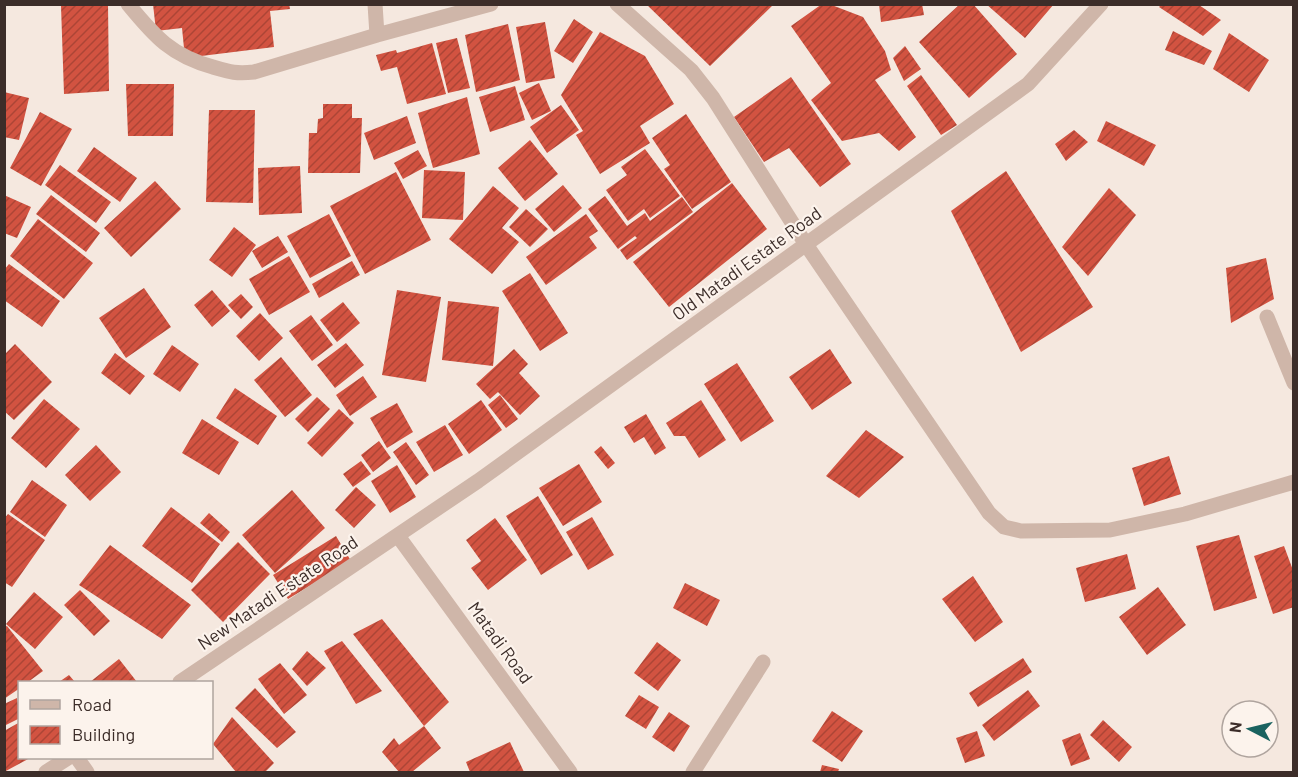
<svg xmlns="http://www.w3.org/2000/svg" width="1298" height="777" font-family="Barlow,sans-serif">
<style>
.building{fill:url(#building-hatch)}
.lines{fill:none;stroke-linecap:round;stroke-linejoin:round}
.minor{stroke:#cfb6a9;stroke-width:15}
.tertiary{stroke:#cfb6a9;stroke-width:15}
.labels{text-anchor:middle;stroke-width:4.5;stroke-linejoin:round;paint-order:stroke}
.street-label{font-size:18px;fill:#3c2d29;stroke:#fcf3ec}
</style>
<defs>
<pattern id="building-hatch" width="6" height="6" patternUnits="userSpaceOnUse" patternTransform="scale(1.5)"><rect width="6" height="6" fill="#d25341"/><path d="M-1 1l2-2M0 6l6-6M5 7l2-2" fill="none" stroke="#ac4536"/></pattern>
</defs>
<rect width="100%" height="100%" fill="#f5e8df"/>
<!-- building -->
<path class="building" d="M108,4L109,91L64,94L61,6Z
M153,4H289L290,9L270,11L274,47L185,58L182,28L156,31Z
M646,4H774L710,66Z
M822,4H829L863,17L885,51L891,70L875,80L916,137L899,151L879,133L842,141L811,100L831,83L791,26Z
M879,4H922L924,15L881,22Z
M960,4H973L1017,54L969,98L919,42Z
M986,4H1054L1025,38Z
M1161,5H1199L1221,20L1203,36L1159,7Z
M574,19L593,32L573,63L554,51Z
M545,22L555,78L526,83L516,27Z
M508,24L520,80L476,92L465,35Z
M1173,31L1212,51L1204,65L1165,50Z
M600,32L645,56L674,104L640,126L650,143L600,174L576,135L583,131L561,95Z
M1229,33L1269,60L1249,92L1213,69Z
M457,38L470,88L448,93L436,43Z
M432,43L446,94L407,104L397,67L381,71L376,55L396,50L397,53Z
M905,46L921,69L904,81L893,58Z
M921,75L957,125L941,135L907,86Z
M791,77L851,164L820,187L789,148L764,162L734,117Z
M539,83L551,111L532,120L519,93Z
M126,84H174L173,136H128Z
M515,86L525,120L490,132L479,97Z
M4,92L29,98L19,140L4,137Z
M467,97L480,154L433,168L418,113Z
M323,104H352V118H362L360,173H308L309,133H317L318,119L323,118Z
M561,105L579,130L547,153L530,127Z
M209,110H255L253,203L206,202Z
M40,112L72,129L41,186L10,168Z
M686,114L731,182L692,209L664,169L670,165L652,138Z
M407,116L416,143L374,160L364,133Z
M1106,121L1156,145L1144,166L1097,141Z
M1074,130L1088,142L1066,161L1055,144Z
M530,140L558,174L525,201L498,168Z
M94,147L137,178L120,202L77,171Z
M645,149L680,196L650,218L644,209L628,221L606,190L627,175L621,167Z
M418,150L427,166L403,179L394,163Z
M60,165L111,202L96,223L45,185Z
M300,166L302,213L259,215L258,168Z
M424,170L465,172L463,220L422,218Z
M1006,171L1093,307L1021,352L951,211Z
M396,172L431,240L365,274L330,206Z
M155,181L181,209L131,257L104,228Z
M732,183L767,229L669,307L633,262Z
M563,185L582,208L554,232L535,209Z
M493,186L519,208L502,228L519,242L492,274L449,239Z
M1109,188L1136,215L1088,276L1062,247Z
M4,195L31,207L17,238L4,233Z
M51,195L100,233L86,252L36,214Z
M605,196L627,226L645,213L650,221L682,197L693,212L627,260L620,250L637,238L635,236L618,249L588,209Z
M526,209L548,229L530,247L509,227Z
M329,214L351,256L310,278L287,236Z
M586,214L598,231L589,237L597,248L546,285L526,257Z
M38,219L93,263L64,299L10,256Z
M234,227L256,245L232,277L209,260Z
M278,236L288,252L262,268L252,251Z
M289,256L310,292L269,315L249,279Z
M1266,258L1274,299L1231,323L1226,268Z
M352,261L360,275L319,298L312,284Z
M9,264L60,301L42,327L4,300V270Z
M530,273L568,333L540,351L502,291Z
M144,288L171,327L126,358L99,318Z
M212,290L230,311L212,327L194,305Z
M397,290L441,297L426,382L382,375Z
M241,294L253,307L241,319L228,305Z
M448,301L499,307L493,366L442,360Z
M343,302L360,323L337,342L320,320Z
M260,313L283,338L259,361L236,336Z
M311,315L333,345L312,361L289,331Z
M346,343L364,365L335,388L317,365Z
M15,344L52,382L14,420L4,411V355Z
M172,345L199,364L180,392L153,374Z
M514,349L528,364L519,373L540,396L520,415L498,392L490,399L476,384Z
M830,349L852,383L812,410L789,377Z
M115,353L145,376L130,395L101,373Z
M281,357L312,395L285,417L254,380Z
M737,363L774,421L741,442L704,384Z
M363,376L377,397L350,416L336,395Z
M235,388L277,416L258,445L216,418Z
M500,395L518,419L506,428L488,405Z
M317,397L330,409L308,432L295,419Z
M44,399L80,429L46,468L11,438Z
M481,400L502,430L469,454L448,424Z
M701,400L726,440L699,458L685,436H674L666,423Z
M397,403L413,432L387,448L370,418Z
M339,409L354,423L322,457L307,443Z
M646,414L666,448L655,455L644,437L634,443L624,427Z
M202,419L239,442L219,475L182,453Z
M445,425L463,455L434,472L416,442Z
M866,430L904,457L859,498L826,476Z
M379,441L391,458L373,472L361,455Z
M406,442L429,475L416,485L393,452Z
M96,445L121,472L90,501L65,475Z
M601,446L615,463L608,469L594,452Z
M1169,456L1181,494L1144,506L1132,468Z
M361,461L371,474L353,487L343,474Z
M579,464L602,502L563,526L539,488Z
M397,465L416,497L390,513L371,481Z
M32,480L67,505L45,537L10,512Z
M356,487L376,505L354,528L335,510Z
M292,490L325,528L275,573L242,535Z
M538,496L573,555L541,575L506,516Z
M171,507L220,544L192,583L142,546Z
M209,513L230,532L222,542L200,523Z
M8,514L45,540L12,587L4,582V519Z
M592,517L614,555L588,570L566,532Z
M495,518L527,560L488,590L471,568L481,561L466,540Z
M1239,535L1257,598L1214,611L1196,546Z
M336,536L351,561L288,599L273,575Z
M238,542L270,574L223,622L191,590Z
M110,545L191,605L162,639L79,585Z
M1284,546L1294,573V607L1273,614L1254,556Z
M1127,554L1136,589L1085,602L1076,568Z
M973,576L1003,622L975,642L942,599Z
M685,583L720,600L707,626L673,608Z
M1158,587L1186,625L1147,655L1119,617Z
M80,590L110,621L94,636L64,605Z
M34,592L63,617L35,649L6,624Z
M382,619L449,702L424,726L353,634Z
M7,626L43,671L28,682H20V688L4,699V627Z
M342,641L382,691L356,704L324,651Z
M657,642L681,660L658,691L634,673Z
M307,651L326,668L307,686L292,669Z
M1023,658L1032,672L978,707L969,693Z
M119,659L137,682H90Z
M280,663L307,695L284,714L258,679Z
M69,675L75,682H59Z
M255,688L296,732L277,748L235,708Z
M1028,690L1040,706L994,741L982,725Z
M639,695L659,707L646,729L625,716Z
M17,698L20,718L4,726V704Z
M832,711L863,731L842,762L812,741Z
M669,712L690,726L674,752L652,737Z
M232,717L274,763L265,772H236L213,744Z
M1103,720L1132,747L1119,762L1090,735Z
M20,722V758H30L4,772V731Z
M424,726L441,748L412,772H399L382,752L394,738L399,745Z
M977,731L985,756L965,763L956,738Z
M1080,733L1090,759L1071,766L1062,740Z
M510,742L524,772H470L466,762Z
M822,765L839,769L838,772H820Z"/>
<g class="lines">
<!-- minor -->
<path class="minor" d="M128,4C155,37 172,56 213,67C230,72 236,74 254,72L377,35L491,4
M375,4L377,35
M617,4L691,70L713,98L807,246L989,513L1004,527L1021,531L1110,530L1185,514L1294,482
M1267,317L1294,383
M398,536L570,772
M77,758L87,772
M693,772L763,662"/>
<!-- tertiary -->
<path class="tertiary" d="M180,682L478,481L1028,84L1101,4
M46,772L68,758"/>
</g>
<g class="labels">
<!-- street labels -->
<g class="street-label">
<text transform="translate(747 264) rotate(-36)" y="6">Old Matadi Estate Road</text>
<text transform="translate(278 593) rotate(-34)" y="6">New Matadi Estate Road</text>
<text transform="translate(500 643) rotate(54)" y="6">Matadi Road</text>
</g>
</g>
<!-- border -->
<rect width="1298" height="777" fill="none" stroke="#3c2d29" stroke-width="12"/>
<!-- legend -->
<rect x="18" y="681" width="195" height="78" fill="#fcf3ec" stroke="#afa49e" stroke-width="1.5"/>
<rect x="30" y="700" width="30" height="9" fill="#cfb6a9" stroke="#afa49e" stroke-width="1.5"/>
<text x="72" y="711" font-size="18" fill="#3c2d29">Road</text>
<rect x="30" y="726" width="30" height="18" fill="url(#building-hatch)" stroke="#afa49e" stroke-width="1.5"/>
<text x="72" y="741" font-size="18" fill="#3c2d29">Building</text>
<!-- north arrow -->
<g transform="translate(1250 729) rotate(277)"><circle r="28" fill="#fcf3ec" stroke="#afa49e" stroke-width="1.5"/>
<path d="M0-4.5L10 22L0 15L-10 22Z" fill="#1a625f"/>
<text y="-9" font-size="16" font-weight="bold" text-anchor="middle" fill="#3c2d29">N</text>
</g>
</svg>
